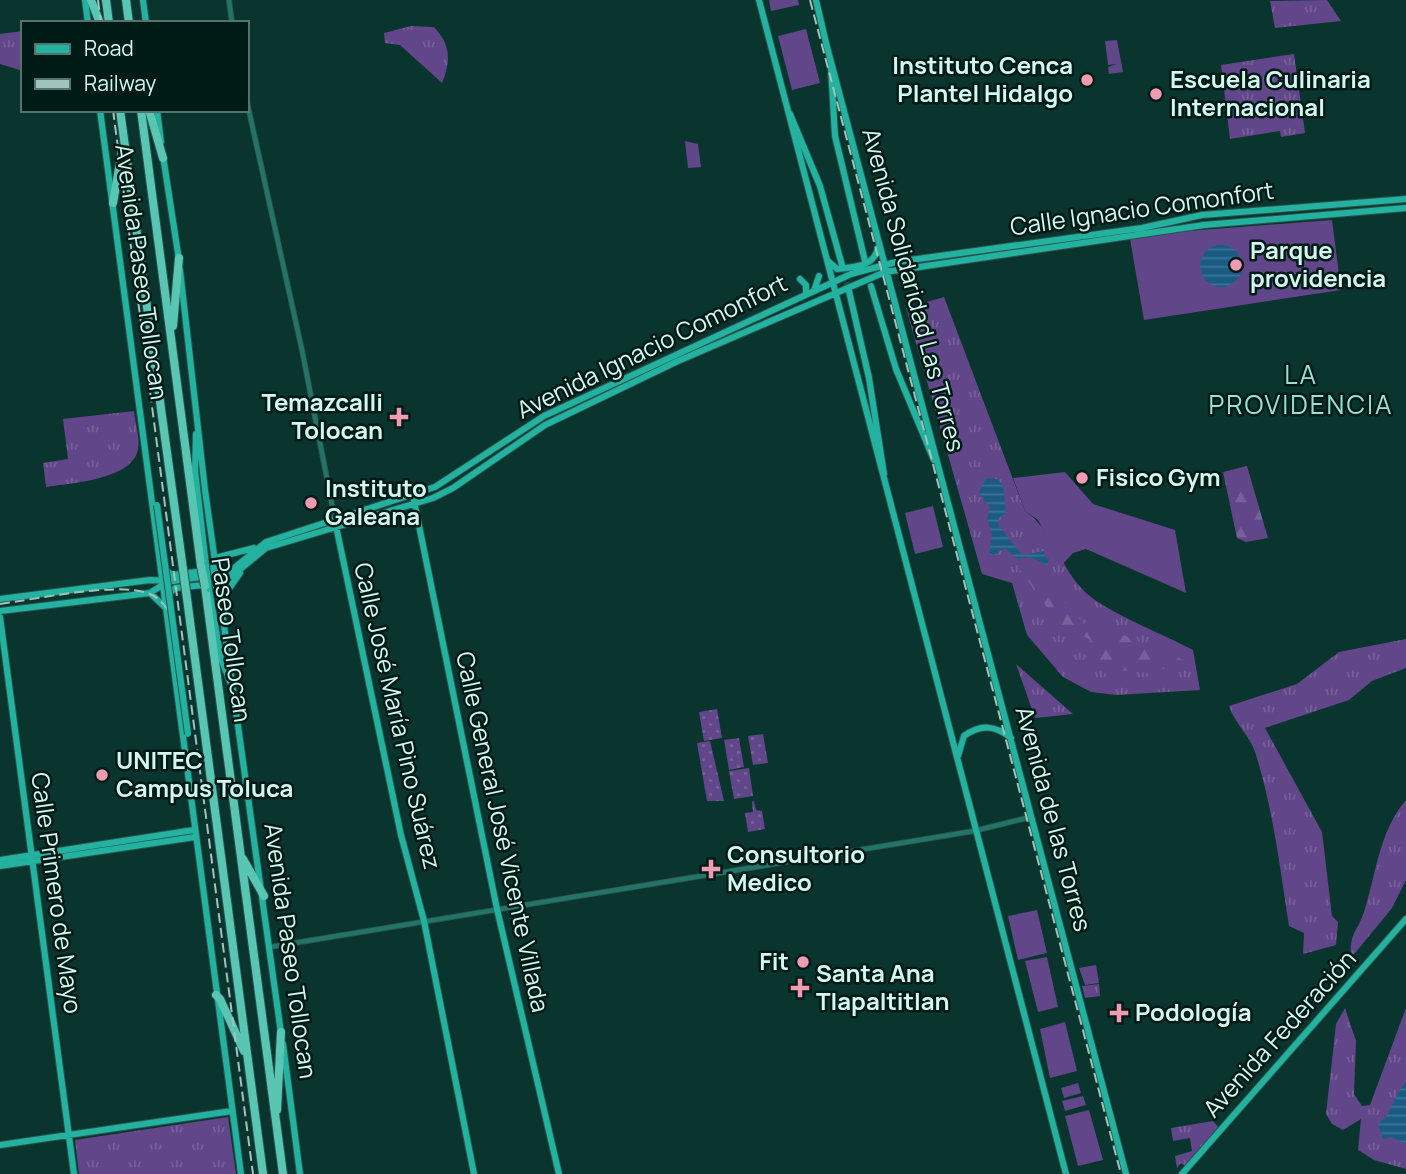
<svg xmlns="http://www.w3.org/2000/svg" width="1406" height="1174" font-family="Manrope,sans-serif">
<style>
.grass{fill:url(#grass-tufts)}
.forest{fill:url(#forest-firs)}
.garden{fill:url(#garden-dots)}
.pitch{fill:#614689}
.water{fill:url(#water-rules)}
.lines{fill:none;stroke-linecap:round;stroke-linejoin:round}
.major-tunnel{stroke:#28514b;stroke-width:6;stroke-dasharray:6 3;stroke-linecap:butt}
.minor-casing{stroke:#2a534d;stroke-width:6}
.major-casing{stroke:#2a534d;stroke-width:8}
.highway-casing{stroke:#2a534d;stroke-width:10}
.minor{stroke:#237367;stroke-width:4.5}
.major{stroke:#22b29f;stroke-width:6}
.highway{stroke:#59c6b4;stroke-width:8}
.rail{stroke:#9fc4bd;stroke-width:2;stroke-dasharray:10 5;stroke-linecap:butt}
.major-bridge-casing{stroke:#2a534d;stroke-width:8;stroke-linecap:butt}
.highway-bridge-casing{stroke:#2a534d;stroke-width:10;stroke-linecap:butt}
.major-bridge{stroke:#22b29f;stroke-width:6}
.highway-bridge{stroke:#59c6b4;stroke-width:8}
.poi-dot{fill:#f19ab3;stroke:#001b16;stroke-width:2.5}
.labels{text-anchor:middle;stroke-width:5;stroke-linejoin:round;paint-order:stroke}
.poi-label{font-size:24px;font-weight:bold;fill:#d4f8f0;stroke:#001b16;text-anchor:start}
.street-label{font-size:24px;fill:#d4f8f0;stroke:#001b16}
.neighbourhood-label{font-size:26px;letter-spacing:2px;fill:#95e1d2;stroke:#001b16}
</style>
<defs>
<pattern id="grass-tufts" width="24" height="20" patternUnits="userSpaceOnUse" patternTransform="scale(1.75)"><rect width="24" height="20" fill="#614689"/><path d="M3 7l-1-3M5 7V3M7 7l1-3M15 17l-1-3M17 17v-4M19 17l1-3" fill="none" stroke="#77619a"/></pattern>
<pattern id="forest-firs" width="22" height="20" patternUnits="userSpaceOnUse" patternTransform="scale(1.75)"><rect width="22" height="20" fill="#614689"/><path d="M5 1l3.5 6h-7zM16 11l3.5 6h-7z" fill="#77619a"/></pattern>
<pattern id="garden-dots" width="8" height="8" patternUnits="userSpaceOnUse" patternTransform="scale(1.75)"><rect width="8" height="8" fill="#614689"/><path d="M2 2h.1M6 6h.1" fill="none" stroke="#77619a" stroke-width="1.8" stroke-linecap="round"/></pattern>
<pattern id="water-rules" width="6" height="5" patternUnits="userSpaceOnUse" patternTransform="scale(1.75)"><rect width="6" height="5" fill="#1b5b83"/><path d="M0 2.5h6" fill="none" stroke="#3b7395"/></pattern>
</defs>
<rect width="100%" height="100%" fill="#0a342e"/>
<!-- grass -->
<path class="grass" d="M1327,0L1341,21L1275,28L1270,1Z
M411,26L434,27C451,45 451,61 442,83L400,45L385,43L384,33Z
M23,31V71L0,64V34Z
M1294,54L1305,133L1281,137L1280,131L1230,139L1221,65Z
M944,297L1025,511C1055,531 1061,574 1091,597C1114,615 1165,635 1193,650L1200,690L1116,695L1091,692L1063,677L1027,635L1012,583L982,574L906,308Z
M134,411C135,422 140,438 138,449C133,480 70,483 46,487L43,463L68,459L63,419Z
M1406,639V668L1372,681L1349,700L1265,728L1322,832L1332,916L1338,922L1336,945L1303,954L1304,933L1289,926C1280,868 1273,808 1255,752C1250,736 1235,724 1229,706L1297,684L1339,652Z
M1016,664L1073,714L1035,718Z
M1406,800V880L1392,908L1351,958C1349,934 1357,932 1364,912C1376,875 1379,831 1406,800Z
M1099,984L1100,996L1085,998L1082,986Z
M1345,1008L1356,1041L1354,1094L1362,1106L1370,1105L1406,1008V1169L1374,1160L1358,1150L1361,1119L1343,1130L1332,1124L1326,1114L1336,1024Z
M228,1117L236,1174H79L75,1140Z
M1213,1121L1220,1129L1185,1166L1181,1163L1177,1168L1175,1156L1192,1151L1190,1138L1173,1141L1171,1128Z"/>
<!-- forest -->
<path class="forest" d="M1247,466L1268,538L1246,542L1237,538L1223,472Z
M1025,560L1084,624L1087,620L1184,660L1185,671L1171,666L1150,674L1129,670L1104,674L1089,660L1090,640L1082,635L1071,641L1018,567Z"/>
<!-- garden -->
<path class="garden" d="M717,709L722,738L704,741L699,712Z
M763,734L768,763L753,765L748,736Z
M739,738L744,767L729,770L724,740Z
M710,741L724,801H707L697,743Z
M749,768L753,796L734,799L729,771Z
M754,801L756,810L762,811L765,829L748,832L745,813L753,812L752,802Z"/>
<!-- pitch -->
<path class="pitch" d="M769,0H798L799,5L771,11Z
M806,29L820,83L792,90L778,36Z
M1117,40L1123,72L1109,74L1108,67L1117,64L1108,65L1105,41Z
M685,141L698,144L701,167L688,168Z
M1332,220L1341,290L1144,320L1130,239L1175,232Z
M1065,472L1093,504L1175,530L1186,593L1086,549L1073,553L1062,565L1038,520L1025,511L1013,478Z
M933,506L943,547L915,554L905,513Z
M1037,910L1047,953L1018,960L1008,916Z
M1047,957L1058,1007L1038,1012L1025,961Z
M1096,965L1099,983L1085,985L1079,968Z
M1065,1022L1077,1071L1050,1078L1040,1029Z
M1078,1083L1081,1093L1064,1098L1061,1088Z
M1083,1096L1086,1105L1065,1111L1062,1101Z
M1089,1110L1103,1160L1078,1166L1065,1116Z"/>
<!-- water -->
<path class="water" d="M1200 266a21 21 0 1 1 42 0a21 21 0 1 1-42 0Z
M986,478L997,479L1003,485L1006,513L999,518L998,525L1022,555L1044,551L1045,557L1049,559L1047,565L1030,557L1017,559L1005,548L994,555L989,553L992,533L987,519L990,508L979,492Z
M1406,1082V1144L1391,1137L1383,1139L1378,1124C1394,1113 1392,1096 1406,1082Z"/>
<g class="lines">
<!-- major-tunnel -->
<path class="major-tunnel" d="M842,265L849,291"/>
<defs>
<path id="minor" d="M229,0L232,23
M247,102L302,350L335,520
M270,947L974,831L1031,817"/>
<path id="major" d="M85,0L88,23
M143,0L146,23
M759,0L1066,1174
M816,0L827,47
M826,43L1126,1174
M831,68L835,136L865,261
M100,110L241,1174
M157,110L161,142
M790,114L820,186L842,265
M163,156L179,260
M828,261L837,269C854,267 874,267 878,248
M180,270L205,490L281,1033
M800,279L806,285V294
M871,286L896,369L934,460
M814,291L819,276
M849,291L869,378L884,474
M196,434L195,470L206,565
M413,496L497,909L559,1174
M336,526L401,835L424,921L474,1174
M215,558L254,548
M164,569L172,575L212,570L215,562
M232,576L266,548L433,498L453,488L545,425L678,361L885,272L1204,225L1406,208
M209,589L221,659L231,684
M150,593L166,608
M168,595L175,588L213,584L218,588
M0,599L150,580L173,581L228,573L266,542L435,487L544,416L851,274L896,262L1142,228L1202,215L1406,199
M221,600L240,573
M0,611L150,593L164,584
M0,617L74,1174
M958,756L964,736C981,724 995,725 1011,738
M0,860L194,830
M0,866L195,837
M283,1044L300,1174
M0,1145L232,1111
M1182,1174L1406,919"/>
<path id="highway" d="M91,0L100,23
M106,0L109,23
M126,0L129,23
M120,110L183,569
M141,110L201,566
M149,110L163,158
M113,203L122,151
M173,326L179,258
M205,586L283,1174
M186,591L263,1174
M243,859L264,896
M216,995L220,999L244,1051
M277,1110L281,1032"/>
</defs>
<!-- minor casing -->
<use href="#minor" class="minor-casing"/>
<!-- major casing -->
<use href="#major" class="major-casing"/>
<!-- highway casing -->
<use href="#highway" class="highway-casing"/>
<!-- minor -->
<use href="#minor" class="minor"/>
<!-- major -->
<use href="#major" class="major"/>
<!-- highway -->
<use href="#highway" class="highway"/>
<!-- rail -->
<path class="rail" d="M98,0L101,23
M810,0L1121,1174
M113,110L253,1174
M0,604C37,599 114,582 147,593C161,597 170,612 176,624"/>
<defs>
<path id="major-bridge" d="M157,505L188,734
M206,565L209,589"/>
<path id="highway-bridge" d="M201,566L205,586
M183,569L186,591"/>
</defs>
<!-- major-bridge casing -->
<use href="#major-bridge" class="major-bridge-casing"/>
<!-- highway-bridge casing -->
<use href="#highway-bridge" class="highway-bridge-casing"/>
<!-- major-bridge -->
<use href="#major-bridge" class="major-bridge"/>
<!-- highway-bridge -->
<use href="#highway-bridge" class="highway-bridge"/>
</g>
<!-- markers -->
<g class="poi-dot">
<circle cx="1087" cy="80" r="7"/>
<circle cx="1156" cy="94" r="7"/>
<circle cx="1236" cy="265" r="7"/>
<path d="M395.5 406.5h7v7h7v7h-7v7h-7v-7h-7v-7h7z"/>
<circle cx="1082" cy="478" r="7"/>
<circle cx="311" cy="503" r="7"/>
<circle cx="102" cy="775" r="7"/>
<path d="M707.5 858.5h7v7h7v7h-7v7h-7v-7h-7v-7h7z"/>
<circle cx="803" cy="962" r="7"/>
<path d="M796.5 977.5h7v7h7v7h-7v7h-7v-7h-7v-7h7z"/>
<path d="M1115.5 1002.5h7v7h7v7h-7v7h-7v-7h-7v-7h7z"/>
</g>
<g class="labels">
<!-- poi labels -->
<g class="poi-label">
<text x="1073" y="74" text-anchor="end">Instituto Cenca<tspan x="1073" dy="28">Plantel Hidalgo</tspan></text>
<text x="1170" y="88">Escuela Culinaria<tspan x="1170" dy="28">Internacional</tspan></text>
<text x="1250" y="259">Parque<tspan x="1250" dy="28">providencia</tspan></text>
<text x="383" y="411" text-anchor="end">Temazcalli<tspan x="383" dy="28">Tolocan</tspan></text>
<text x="1096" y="486">Fisico Gym</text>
<text x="325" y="497">Instituto<tspan x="325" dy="28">Galeana</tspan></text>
<text x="116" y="769">UNITEC<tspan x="116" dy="28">Campus Toluca</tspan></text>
<text x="727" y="863">Consultorio<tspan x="727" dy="28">Medico</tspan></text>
<text x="789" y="970" text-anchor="end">Fit</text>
<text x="816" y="982">Santa Ana<tspan x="816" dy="28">Tlapaltitlan</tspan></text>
<text x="1135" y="1021">Podología</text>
</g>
<!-- street labels -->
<g class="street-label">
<text transform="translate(1142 209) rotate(-8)" y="8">Calle Ignacio Comonfort</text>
<text transform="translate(141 272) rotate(82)" y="8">Avenida Paseo Tollocan</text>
<text transform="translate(913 290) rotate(75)" y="8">Avenida Solidaridad Las Torres</text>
<text transform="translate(652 347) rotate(-26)" y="8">Avenida Ignacio Comonfort</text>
<text transform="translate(231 640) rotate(82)" y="8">Paseo Tollocan</text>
<text transform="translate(397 716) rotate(77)" y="8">Calle José María Pino Suárez</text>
<text transform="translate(1053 819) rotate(75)" y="8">Avenida de las Torres</text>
<text transform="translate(502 832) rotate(78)" y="8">Calle General José Vicente Villada</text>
<text transform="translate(56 893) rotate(82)" y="8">Calle Primero de Mayo</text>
<text transform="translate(290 951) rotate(82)" y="8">Avenida Paseo Tollocan</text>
<text transform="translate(1280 1034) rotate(-48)" y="8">Avenida Federación</text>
</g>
<!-- neighbourhood labels -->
<g class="neighbourhood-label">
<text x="1301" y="384">LA<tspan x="1301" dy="30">PROVIDENCIA</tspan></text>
</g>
</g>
<!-- legend -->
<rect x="21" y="21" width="228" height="91" fill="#001b16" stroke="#55736d" stroke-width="2"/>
<rect x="35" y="44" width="35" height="10" fill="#22b29f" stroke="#55736d" stroke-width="2"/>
<text x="84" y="56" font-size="21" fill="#d4f8f0">Road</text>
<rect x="35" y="79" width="35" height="10" fill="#9fc4bd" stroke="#55736d" stroke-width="2"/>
<text x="84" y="91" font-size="21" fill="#d4f8f0">Railway</text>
</svg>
